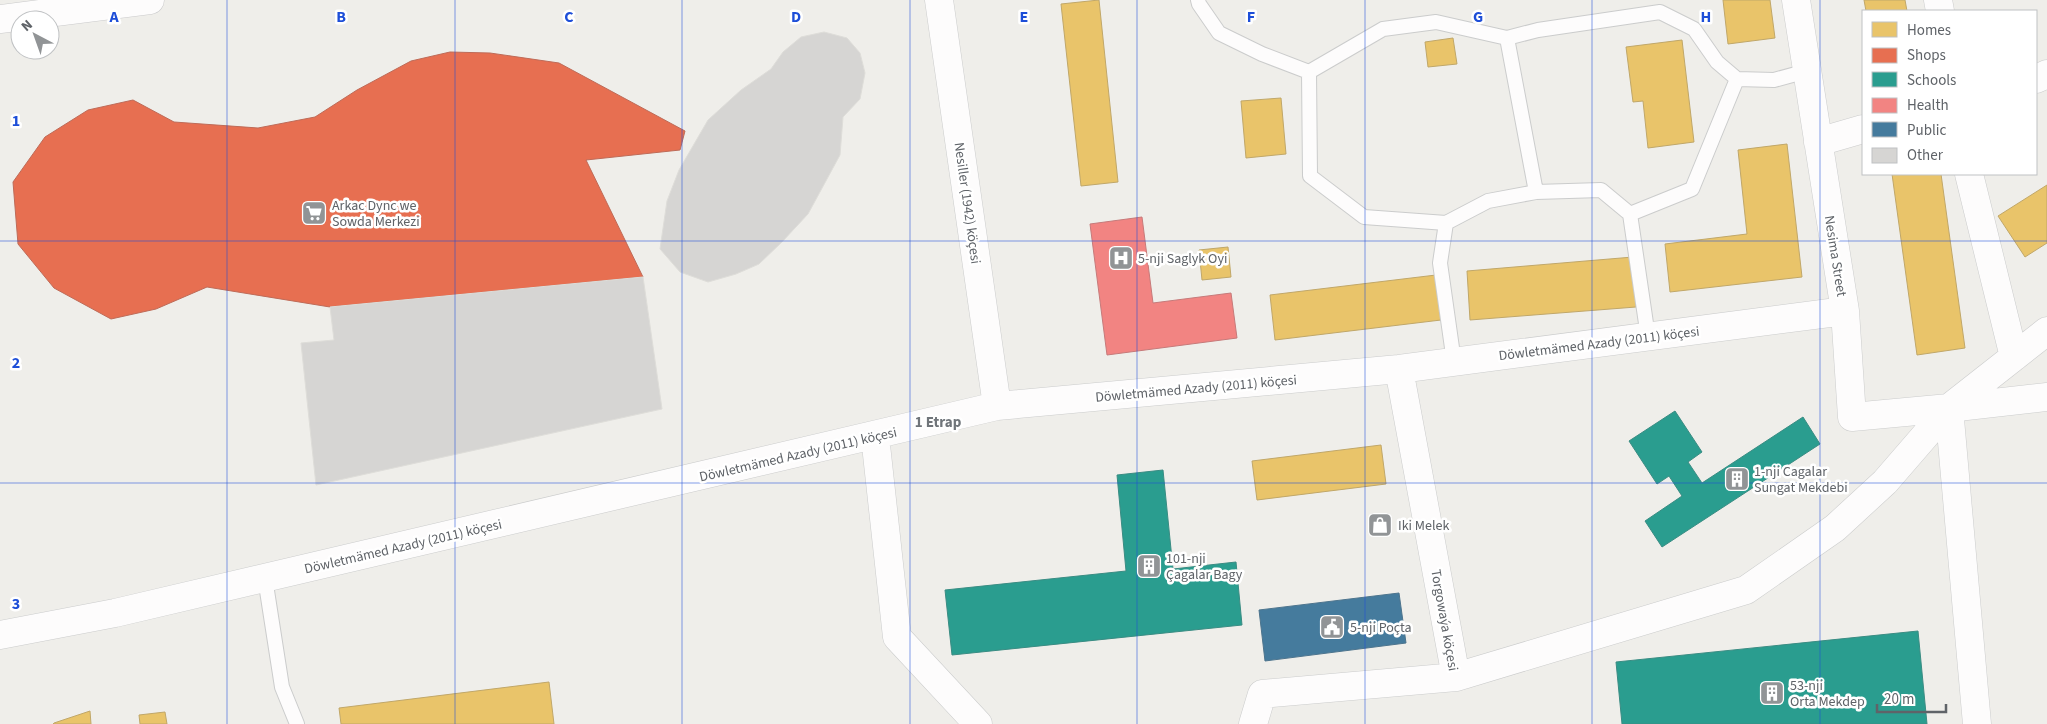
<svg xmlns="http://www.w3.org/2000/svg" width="2047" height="724" font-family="'Source Sans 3',sans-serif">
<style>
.homes{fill:#e9c46a;stroke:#c0a769}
.shops{fill:#e76f51;stroke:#be6b58}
.schools{fill:#2a9d8f;stroke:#3a8c83}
.health{fill:#f28482;stroke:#c67a7a}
.public{fill:#457b9d;stroke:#4d748d}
.building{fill:#d6d5d3;stroke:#deddd9}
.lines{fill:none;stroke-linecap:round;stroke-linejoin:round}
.lane-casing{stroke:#cbcccc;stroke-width:16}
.street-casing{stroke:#cbcccc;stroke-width:29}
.secondary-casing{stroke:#cacacb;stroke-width:29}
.lane{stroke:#fdfcfc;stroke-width:14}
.street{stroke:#fdfcfc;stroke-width:28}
.secondary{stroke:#fdfcfc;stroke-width:28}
.grid{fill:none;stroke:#1d4ed8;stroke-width:1;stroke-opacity:0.55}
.labels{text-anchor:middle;stroke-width:5;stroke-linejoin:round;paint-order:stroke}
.street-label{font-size:14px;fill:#5f6368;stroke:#fff}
.poi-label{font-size:14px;fill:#5f6368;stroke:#fff;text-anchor:start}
.neighbourhood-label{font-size:15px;font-weight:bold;fill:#70757a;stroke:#fff}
.grid-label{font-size:16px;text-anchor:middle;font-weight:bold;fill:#1d4ed8;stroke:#fff;stroke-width:5;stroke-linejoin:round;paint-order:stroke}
</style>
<rect width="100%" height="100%" fill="#efeeea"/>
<!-- homes -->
<path class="homes" d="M1099,0L1118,182L1081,186L1061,4Z
M1723,0H1770L1775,38L1728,44Z
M1864,0H1905L1907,11H1866Z
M1453,38L1457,64L1428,67L1425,42Z
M1682,40L1694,142L1648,148L1643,101L1633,102L1626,47Z
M1281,98L1286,154L1246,158L1241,101Z
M1787,144L1802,277L1670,292L1665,244L1747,234L1738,150Z
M1892,174H1941L1965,348L1917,355Z
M2047,185V243L2025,257L1998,216Z
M1228,247L1231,277L1202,280L1199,250Z
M1633,257L1636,307L1470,320L1467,271Z
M1436,275L1441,320L1275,340L1270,295Z
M1381,445L1386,484L1257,500L1252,461Z
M549,682L554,724H341L339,708Z
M90,711L91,724H53L54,723Z
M165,712L167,724H140L139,715Z"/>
<!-- shops -->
<path class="shops" d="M450,52L490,53L559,63L685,131L680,150L586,160L643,277L330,307L207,287L156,309L111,319L54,288L18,244L13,182L45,137L88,110L133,100L174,122L258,128L315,117L357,90L411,61Z"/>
<!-- schools -->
<path class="schools" d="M1675,411L1702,452L1688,462L1702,483L1803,417L1820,444L1662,547L1645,521L1682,496L1669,476L1657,484L1629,441Z
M1163,470L1173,569L1236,562L1242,625L952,655L945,590L1126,571L1117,475Z
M1918,631L1927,724H1622L1616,662Z"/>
<!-- health -->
<path class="health" d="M1142,217L1153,303L1231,293L1237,338L1107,355L1090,224Z"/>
<!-- public -->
<path class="public" d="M1399,593L1406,643L1265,661L1259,610Z"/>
<!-- building -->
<path class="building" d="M824,32L847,38L860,53L865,73L860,99L843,117L840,155L808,214L782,242L759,264L736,274L708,282L680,272L660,249L667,201L679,170L708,120L741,90L771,69L783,52L801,37Z
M643,277L662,409L316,485L301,343L334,340L330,307Z"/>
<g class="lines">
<defs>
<path id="lane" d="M1198,0L1199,4L1219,33L1262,54L1309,72L1383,29L1436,22L1507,38L1538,30L1660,12L1694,29L1717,62L1737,79L1774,80L1807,71
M1507,38L1536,192
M1309,72L1310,176L1364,217L1446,223
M1630,214L1692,189L1737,79
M1454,362L1440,263L1446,223L1488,201L1536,192L1601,190L1630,214L1648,337
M265,578L282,687L297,724"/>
<path id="street" d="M939,0L997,406
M1796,0L1845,311L1852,417L1949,408L2047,397
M1938,0L1940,11
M2036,79L2047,74
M1818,142L1863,129
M1969,174L2014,357
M1949,408L1977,724
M875,436L897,637L978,724
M0,635L115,613L997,406L1399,369L1845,311
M1456,677L1746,590L1835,528L1885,482L1949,408L2047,331
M1253,724L1262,694L1456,677L1399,369"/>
<path id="secondary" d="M0,19L150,0"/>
</defs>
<!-- lane casing -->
<use href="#lane" class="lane-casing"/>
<!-- street casing -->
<use href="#street" class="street-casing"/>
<!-- secondary casing -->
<use href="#secondary" class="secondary-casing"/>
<!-- lane -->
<use href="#lane" class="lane"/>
<!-- street -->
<use href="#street" class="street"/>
<!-- secondary -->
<use href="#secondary" class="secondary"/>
</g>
<!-- grid -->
<path class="grid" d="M227,0V724M455,0V724M682,0V724M910,0V724M1137,0V724M1365,0V724M1592,0V724M1820,0V724M0,241H2047M0,483H2047"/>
<!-- icons -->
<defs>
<symbol id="supermarket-square" viewBox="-11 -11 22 22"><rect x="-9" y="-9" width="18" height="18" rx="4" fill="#919496" stroke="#fff"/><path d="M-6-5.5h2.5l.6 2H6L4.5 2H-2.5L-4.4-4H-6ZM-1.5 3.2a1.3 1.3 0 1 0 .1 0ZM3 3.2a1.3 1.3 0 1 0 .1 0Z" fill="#fff"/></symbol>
<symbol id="hospital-square" viewBox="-11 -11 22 22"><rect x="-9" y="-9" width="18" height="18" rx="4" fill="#919496" stroke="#fff"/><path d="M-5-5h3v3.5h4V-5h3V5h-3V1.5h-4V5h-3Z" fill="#fff"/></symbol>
<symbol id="building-square" viewBox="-11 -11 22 22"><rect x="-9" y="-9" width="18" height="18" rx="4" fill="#919496" stroke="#fff"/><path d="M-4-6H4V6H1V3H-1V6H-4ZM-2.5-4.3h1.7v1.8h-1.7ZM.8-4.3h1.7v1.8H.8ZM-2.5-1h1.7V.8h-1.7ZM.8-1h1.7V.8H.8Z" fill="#fff"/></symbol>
<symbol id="shop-square" viewBox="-11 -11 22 22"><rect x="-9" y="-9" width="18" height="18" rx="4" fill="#919496" stroke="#fff"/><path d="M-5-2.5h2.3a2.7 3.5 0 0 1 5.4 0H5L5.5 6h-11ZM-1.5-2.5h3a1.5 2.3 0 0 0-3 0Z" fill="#fff"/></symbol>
<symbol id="civic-square" viewBox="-11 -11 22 22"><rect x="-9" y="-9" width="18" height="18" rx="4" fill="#919496" stroke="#fff"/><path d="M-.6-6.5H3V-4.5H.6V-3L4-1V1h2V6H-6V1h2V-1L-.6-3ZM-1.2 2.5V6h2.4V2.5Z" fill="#fff"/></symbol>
</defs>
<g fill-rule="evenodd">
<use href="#supermarket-square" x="300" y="199" width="28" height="28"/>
<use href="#hospital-square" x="1107" y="244" width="28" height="28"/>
<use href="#building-square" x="1723" y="465" width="28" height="28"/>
<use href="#shop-square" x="1366" y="511" width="28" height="28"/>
<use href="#building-square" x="1135" y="552" width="28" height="28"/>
<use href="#civic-square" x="1318" y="613" width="28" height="28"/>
<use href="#building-square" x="1758" y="679" width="28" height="28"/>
</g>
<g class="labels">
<!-- street labels -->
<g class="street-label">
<text transform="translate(968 203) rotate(82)" y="5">Nesiller (1942) köçesi</text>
<text transform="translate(1836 256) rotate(81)" y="5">Nesima Street</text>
<text transform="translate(1599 343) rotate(-7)" y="5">Döwletmämed Azady (2011) köçesi</text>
<text transform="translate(1196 388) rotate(-5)" y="5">Döwletmämed Azady (2011) köçesi</text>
<text transform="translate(798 454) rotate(-13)" y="5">Döwletmämed Azady (2011) köçesi</text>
<text transform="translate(403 546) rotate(-13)" y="5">Döwletmämed Azady (2011) köçesi</text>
<text transform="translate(1445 620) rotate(80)" y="5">Torgowaýa köçesi</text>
</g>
<!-- poi labels -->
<g class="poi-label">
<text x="332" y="210">Arkac Dync we<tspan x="332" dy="16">Sowda Merkezi</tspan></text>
<text x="1138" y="263">5-nji Saglyk Oyi</text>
<text x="1754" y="476">1-nji Cagalar<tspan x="1754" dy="16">Sungat Mekdebi</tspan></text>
<text x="1398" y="530">Iki Melek</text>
<text x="1166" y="563">101-nji<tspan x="1166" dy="16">Çagalar Bagy</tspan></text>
<text x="1350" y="632">5-nji Poçta</text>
<text x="1790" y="690">53-nji<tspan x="1790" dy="16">Orta Mekdep</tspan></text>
</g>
<!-- neighbourhood labels -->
<g class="neighbourhood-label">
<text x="938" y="427">1 Etrap</text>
</g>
</g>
<g class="grid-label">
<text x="114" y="22">A</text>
<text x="341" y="22">B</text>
<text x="569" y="22">C</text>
<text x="796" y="22">D</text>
<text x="1024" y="22">E</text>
<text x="1251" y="22">F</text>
<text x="1478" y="22">G</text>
<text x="1706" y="22">H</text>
<text x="16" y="126">1</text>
<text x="16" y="368">2</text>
<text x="16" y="609">3</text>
</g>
<!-- legend -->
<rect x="1862" y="10" width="175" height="165" fill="#ffffff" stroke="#bfc1c3"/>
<rect x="1872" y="22" width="25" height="15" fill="#e9c46a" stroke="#bfc1c3"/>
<text x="1907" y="35" font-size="15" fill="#5f6368">Homes</text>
<rect x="1872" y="48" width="25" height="15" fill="#e76f51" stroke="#bfc1c3"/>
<text x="1907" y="60" font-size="15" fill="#5f6368">Shops</text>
<rect x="1872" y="72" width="25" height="15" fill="#2a9d8f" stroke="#bfc1c3"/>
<text x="1907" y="85" font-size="15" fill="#5f6368">Schools</text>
<rect x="1872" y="98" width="25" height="15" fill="#f28482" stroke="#bfc1c3"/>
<text x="1907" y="110" font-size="15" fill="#5f6368">Health</text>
<rect x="1872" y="122" width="25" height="15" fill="#457b9d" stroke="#bfc1c3"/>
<text x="1907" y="135" font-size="15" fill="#5f6368">Public</text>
<rect x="1872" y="148" width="25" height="15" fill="#d6d5d3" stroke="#bfc1c3"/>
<text x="1907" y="160" font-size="15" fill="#5f6368">Other</text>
<!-- north arrow -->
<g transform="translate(35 35) rotate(319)"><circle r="24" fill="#ffffff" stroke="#bfc1c3"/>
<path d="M0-4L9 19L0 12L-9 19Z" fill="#919496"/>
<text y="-8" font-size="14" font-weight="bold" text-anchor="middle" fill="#5f6368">N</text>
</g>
<!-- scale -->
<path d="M1877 704v8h69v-8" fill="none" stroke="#5f6368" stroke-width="2.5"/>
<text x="1884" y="704" font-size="15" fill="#5f6368" stroke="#ffffff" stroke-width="4" paint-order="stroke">20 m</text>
</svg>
